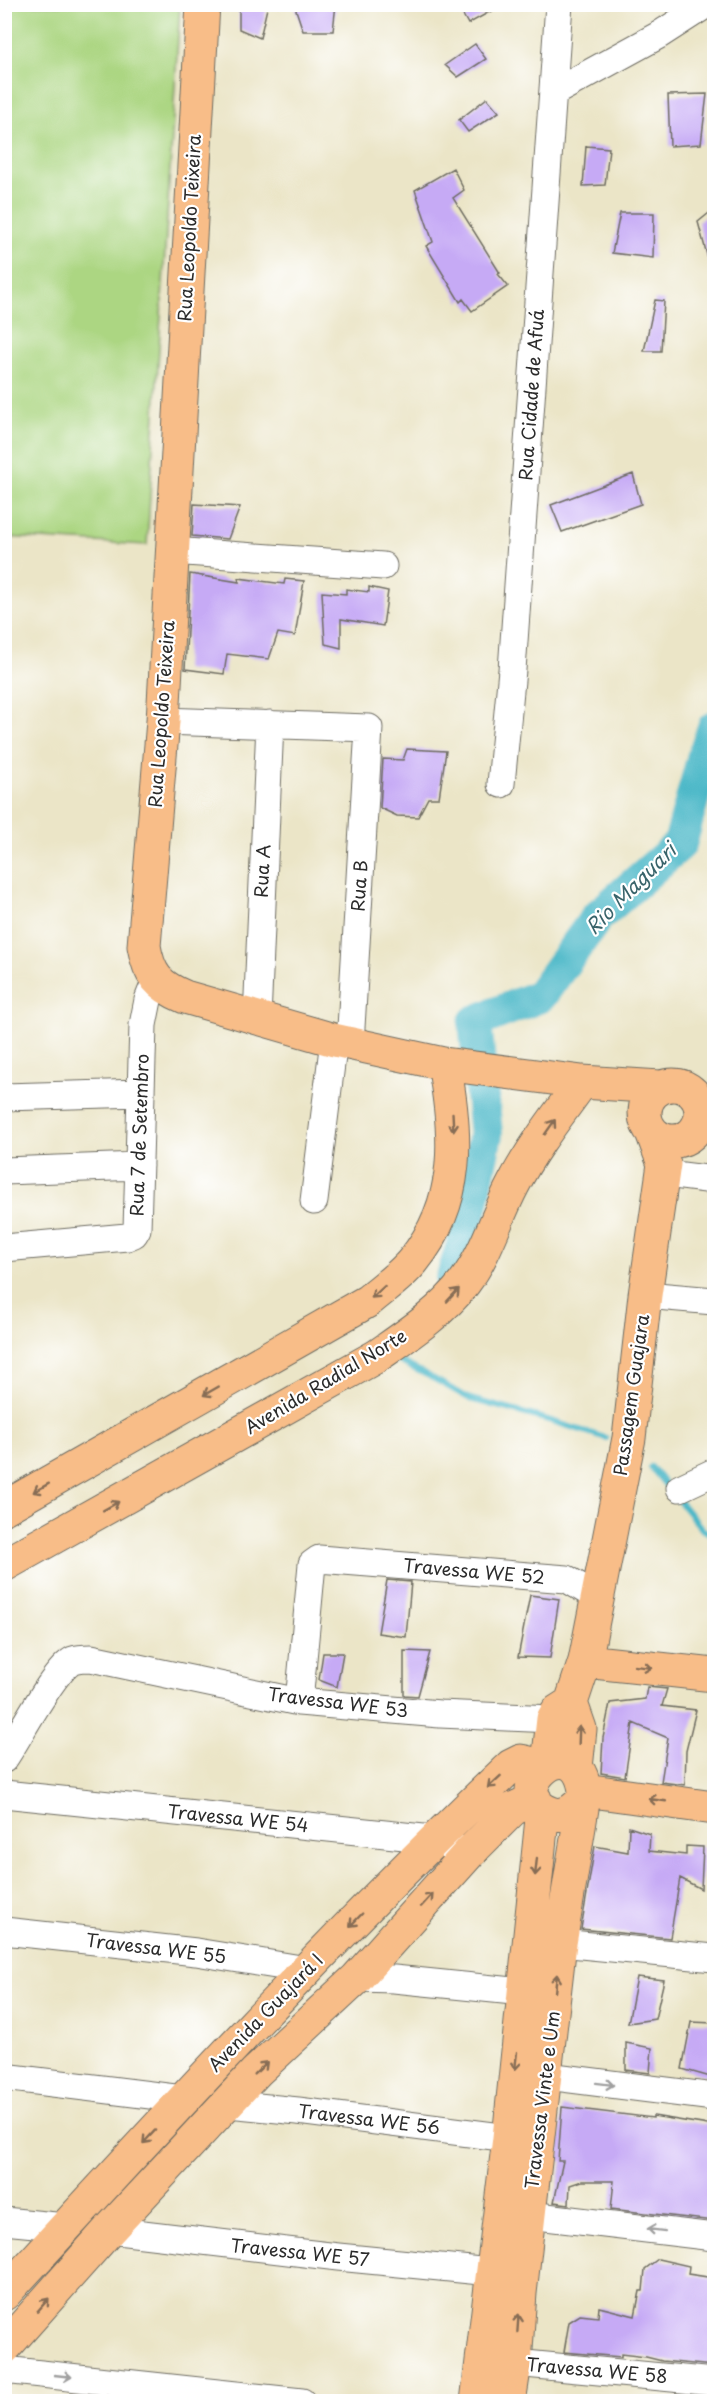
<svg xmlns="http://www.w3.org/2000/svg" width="719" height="2406" font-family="'Playpen Sans',sans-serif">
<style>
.green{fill:#acd682;stroke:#6c8056;stroke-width:1.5}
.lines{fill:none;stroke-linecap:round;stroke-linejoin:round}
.stream{stroke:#4cb8c8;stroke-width:6}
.river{stroke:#4cb8c8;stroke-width:34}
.building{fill:#c6aaf5}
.minor-casing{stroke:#6e6c62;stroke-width:29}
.major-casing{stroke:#6e6c62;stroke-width:35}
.minor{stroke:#fff;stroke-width:27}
.major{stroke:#f8bd88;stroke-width:33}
.oneway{stroke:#876d55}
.oneway2{stroke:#a0a0a0}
.labels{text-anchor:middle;stroke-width:4.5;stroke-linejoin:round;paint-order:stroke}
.street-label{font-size:18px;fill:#2b2b2b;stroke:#fff}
.water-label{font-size:20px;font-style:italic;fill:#38636a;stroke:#fff}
</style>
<rect width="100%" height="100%" fill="#fff"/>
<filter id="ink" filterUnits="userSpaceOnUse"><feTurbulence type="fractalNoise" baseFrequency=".0167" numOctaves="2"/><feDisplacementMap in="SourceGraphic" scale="12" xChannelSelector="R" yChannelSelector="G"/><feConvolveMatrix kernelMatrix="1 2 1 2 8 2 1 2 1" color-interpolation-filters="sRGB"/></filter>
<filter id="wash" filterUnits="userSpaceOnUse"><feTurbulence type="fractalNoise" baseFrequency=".008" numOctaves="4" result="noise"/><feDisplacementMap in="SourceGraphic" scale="24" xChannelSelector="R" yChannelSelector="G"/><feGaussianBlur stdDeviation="1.35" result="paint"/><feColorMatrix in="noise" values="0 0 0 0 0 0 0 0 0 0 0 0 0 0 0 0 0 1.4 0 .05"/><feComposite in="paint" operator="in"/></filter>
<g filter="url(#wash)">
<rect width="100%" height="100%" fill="#ebe5c7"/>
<!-- green -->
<path class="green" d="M4,5H180L147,545L5,537Z"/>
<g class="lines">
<!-- stream -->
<path class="stream" d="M393,1358L427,1375L470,1399L545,1419L606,1438
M651,1467L703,1530L714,1535"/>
<!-- river -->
<path class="river" d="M452,1280L463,1245L486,1134L475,1022L540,996L597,917L680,844L704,756L714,728"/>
</g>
<g id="blocks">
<!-- building -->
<path class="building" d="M239,4H268L260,38L239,29Z
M294,4H336L333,31H303Z
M457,4H504L468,24Z
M475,44L486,59L458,77L445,65Z
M707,94L701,144L670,146L668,95Z
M487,98L499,112L468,132L459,120Z
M586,146L609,148L605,185L583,186Z
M453,168L464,190L453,198L500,273L498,274L508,286L472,311L463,299L460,302L426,246L433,242L415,190Z
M714,209V265L710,266L698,222Z
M620,213H654L653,258L612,253Z
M655,300L664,301L661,351H644Z
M633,474L641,504L562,532L551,505Z
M194,504L240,507L228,539L192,536Z
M190,574L239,582L238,578L284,584L285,579L304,581L295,636L278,633L269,659L227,654L224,674L185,669Z
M369,587L388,591L383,626L341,619V648L325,644L322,592L346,594V589L369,592Z
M407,749L446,751L439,798H428L418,817L397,816L380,808L383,759L403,760Z
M387,1580L411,1582L406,1637L378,1633Z
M530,1595L559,1599L550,1658L518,1657Z
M404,1651L430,1652L418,1696L404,1695Z
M323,1653H343L337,1687L319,1680Z
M647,1687L667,1689L662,1706L696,1710L686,1751L685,1785L661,1782L668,1738L633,1723L625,1777L601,1773L603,1738L610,1703L645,1699Z
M629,1827L650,1834L649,1851L686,1855V1846L703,1847L701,1889L680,1878L670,1938L581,1929L595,1846L628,1852Z
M637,1977L664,1980L655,2019L628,2023Z
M691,2022L714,2023L712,2054L714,2055V2078L682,2069Z
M626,2043L652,2048L650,2073L626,2070Z
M562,2107L653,2118V2116L714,2126V2221L611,2209L614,2181H582L570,2185L569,2204L554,2202L563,2161H558Z
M658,2259L689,2266L688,2274L714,2278V2366L662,2361L646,2357L621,2354V2357L564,2352L569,2322L580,2315L598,2317L599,2307L635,2316L640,2291H643L645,2269Z"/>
</g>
</g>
<g filter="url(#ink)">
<use href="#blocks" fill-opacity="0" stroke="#6e6c62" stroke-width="1.5"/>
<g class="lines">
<defs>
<path id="minor" d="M553,93L659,35L707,4
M172,551L383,566
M163,721L369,728L350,1044
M501,784L512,670L559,4
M257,1018L270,724
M4,1097L141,1093
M4,1171L139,1166
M674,1175L714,1180
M314,1201L334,1040
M4,1248L127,1237L134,1234L137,1229L143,1025L148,1000L156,980
M645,1295L714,1301
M680,1488L714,1472
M299,1702L312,1564L319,1559L567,1579L597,1597
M4,1759C19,1738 53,1670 73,1660C79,1658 85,1658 91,1658L299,1702L440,1714L553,1719
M4,1794L433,1839L469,1853
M4,1931L196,1952L307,1970
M540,1941L714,1958
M357,1978L394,1979L523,1992
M547,2076L714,2097
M4,2077L183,2099
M228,2104L298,2111L509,2138
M529,2215L714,2237
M4,2221L66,2227
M109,2230L338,2257L491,2272
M515,2363L714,2382
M4,2370L302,2402"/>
<path id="major" d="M203,4L163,721L144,946C149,975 158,986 185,997L334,1040L444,1064L582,1082L660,1087
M645 1113a28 28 0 1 1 56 0a28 28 0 1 1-56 0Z
M4,1508L368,1301C383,1288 401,1276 413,1261C462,1201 457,1134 444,1064
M4,1565L377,1356C407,1335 441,1313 464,1283C487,1253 496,1217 513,1185C532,1148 558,1115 582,1082
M585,1661L714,1675
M571,1703L580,1729L576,1768
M548,1764L553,1719L557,1712L571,1703L585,1661L629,1438L645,1295L664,1164L652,1132
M585,1790L714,1808
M4,2294C169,2114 334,1934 511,1766L521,1761L544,1766
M4,2348L109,2230L256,2072L357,1978L469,1853L513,1809L535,1799
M477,2402L509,2138L543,1809
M509,2402L515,2363L520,2293L560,1943L585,1790C574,1723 497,1793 551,1813C564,1818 574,1810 583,1800"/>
</defs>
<!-- minor casing -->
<use href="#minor" class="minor-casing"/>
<!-- major casing -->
<use href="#major" class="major-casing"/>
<!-- minor -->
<use href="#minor" class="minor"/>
<!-- major -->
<use href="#major" class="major"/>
</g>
<!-- one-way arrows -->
<defs><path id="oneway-shaft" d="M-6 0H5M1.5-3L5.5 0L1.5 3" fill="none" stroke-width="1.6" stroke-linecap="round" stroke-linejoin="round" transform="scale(1.5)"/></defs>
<g class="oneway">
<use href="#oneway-shaft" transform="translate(453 1122) rotate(87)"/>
<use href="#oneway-shaft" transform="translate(550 1127) rotate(-55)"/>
<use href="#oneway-shaft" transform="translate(378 1292) rotate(138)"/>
<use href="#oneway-shaft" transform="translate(453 1295) rotate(-47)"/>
<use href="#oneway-shaft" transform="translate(211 1391) rotate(150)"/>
<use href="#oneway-shaft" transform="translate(41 1488) rotate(151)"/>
<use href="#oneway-shaft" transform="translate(111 1506) rotate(-29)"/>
<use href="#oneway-shaft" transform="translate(643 1667) rotate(7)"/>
<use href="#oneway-shaft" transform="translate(579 1735) rotate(-88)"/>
<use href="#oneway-shaft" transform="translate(494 1782) rotate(137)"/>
<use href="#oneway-shaft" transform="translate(657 1800) rotate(-172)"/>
<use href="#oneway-shaft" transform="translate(536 1867) rotate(96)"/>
<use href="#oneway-shaft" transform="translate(427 1900) rotate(-48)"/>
<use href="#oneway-shaft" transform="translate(356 1920) rotate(134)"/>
<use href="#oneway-shaft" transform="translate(556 1983) rotate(-84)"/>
<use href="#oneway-shaft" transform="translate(516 2061) rotate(96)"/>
<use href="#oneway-shaft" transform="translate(261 2068) rotate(-45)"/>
<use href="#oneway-shaft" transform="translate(149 2137) rotate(133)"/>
<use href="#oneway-shaft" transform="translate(43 2305) rotate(-49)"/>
<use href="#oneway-shaft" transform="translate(518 2323) rotate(-86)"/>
</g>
<g class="oneway2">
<use href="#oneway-shaft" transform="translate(605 2084) rotate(7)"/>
<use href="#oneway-shaft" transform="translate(656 2230) rotate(-173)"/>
<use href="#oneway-shaft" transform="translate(63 2376) rotate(6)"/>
</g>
</g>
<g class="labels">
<!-- street labels -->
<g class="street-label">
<text transform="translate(190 228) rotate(-87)" y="6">Rua Leopoldo Teixeira</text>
<text transform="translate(532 395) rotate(-86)" y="6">Rua Cidade de Afuá</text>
<text transform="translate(162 714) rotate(-86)" y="6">Rua Leopoldo Teixeira</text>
<text transform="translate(263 871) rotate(-87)" y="6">Rua A</text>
<text transform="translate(360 886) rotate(-86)" y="6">Rua B</text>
<text transform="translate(140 1135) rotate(-88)" y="6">Rua 7 de Setembro</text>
<text transform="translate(326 1382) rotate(-31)" y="6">Avenida Radial Norte</text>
<text transform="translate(632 1395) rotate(-82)" y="6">Passagem Guajara</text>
<text transform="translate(474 1572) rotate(5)" y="6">Travessa WE 52</text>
<text transform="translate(338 1703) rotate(7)" y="6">Travessa WE 53</text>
<text transform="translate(238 1819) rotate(6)" y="6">Travessa WE 54</text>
<text transform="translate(156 1949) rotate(7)" y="6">Travessa WE 55</text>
<text transform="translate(266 2013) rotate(-46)" y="6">Avenida Guajará I</text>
<text transform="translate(543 2100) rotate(-83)" y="6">Travessa Vinte e Um</text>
<text transform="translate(369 2120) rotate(7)" y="6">Travessa WE 56</text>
<text transform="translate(300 2253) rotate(6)" y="6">Travessa WE 57</text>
<text transform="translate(597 2371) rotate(5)" y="6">Travessa WE 58</text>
</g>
<!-- water labels -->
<g class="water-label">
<text transform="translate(631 889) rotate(-45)" y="7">Rio Maguari</text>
</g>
</g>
<!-- margin -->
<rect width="719" height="2406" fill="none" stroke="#fff" stroke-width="24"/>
</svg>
